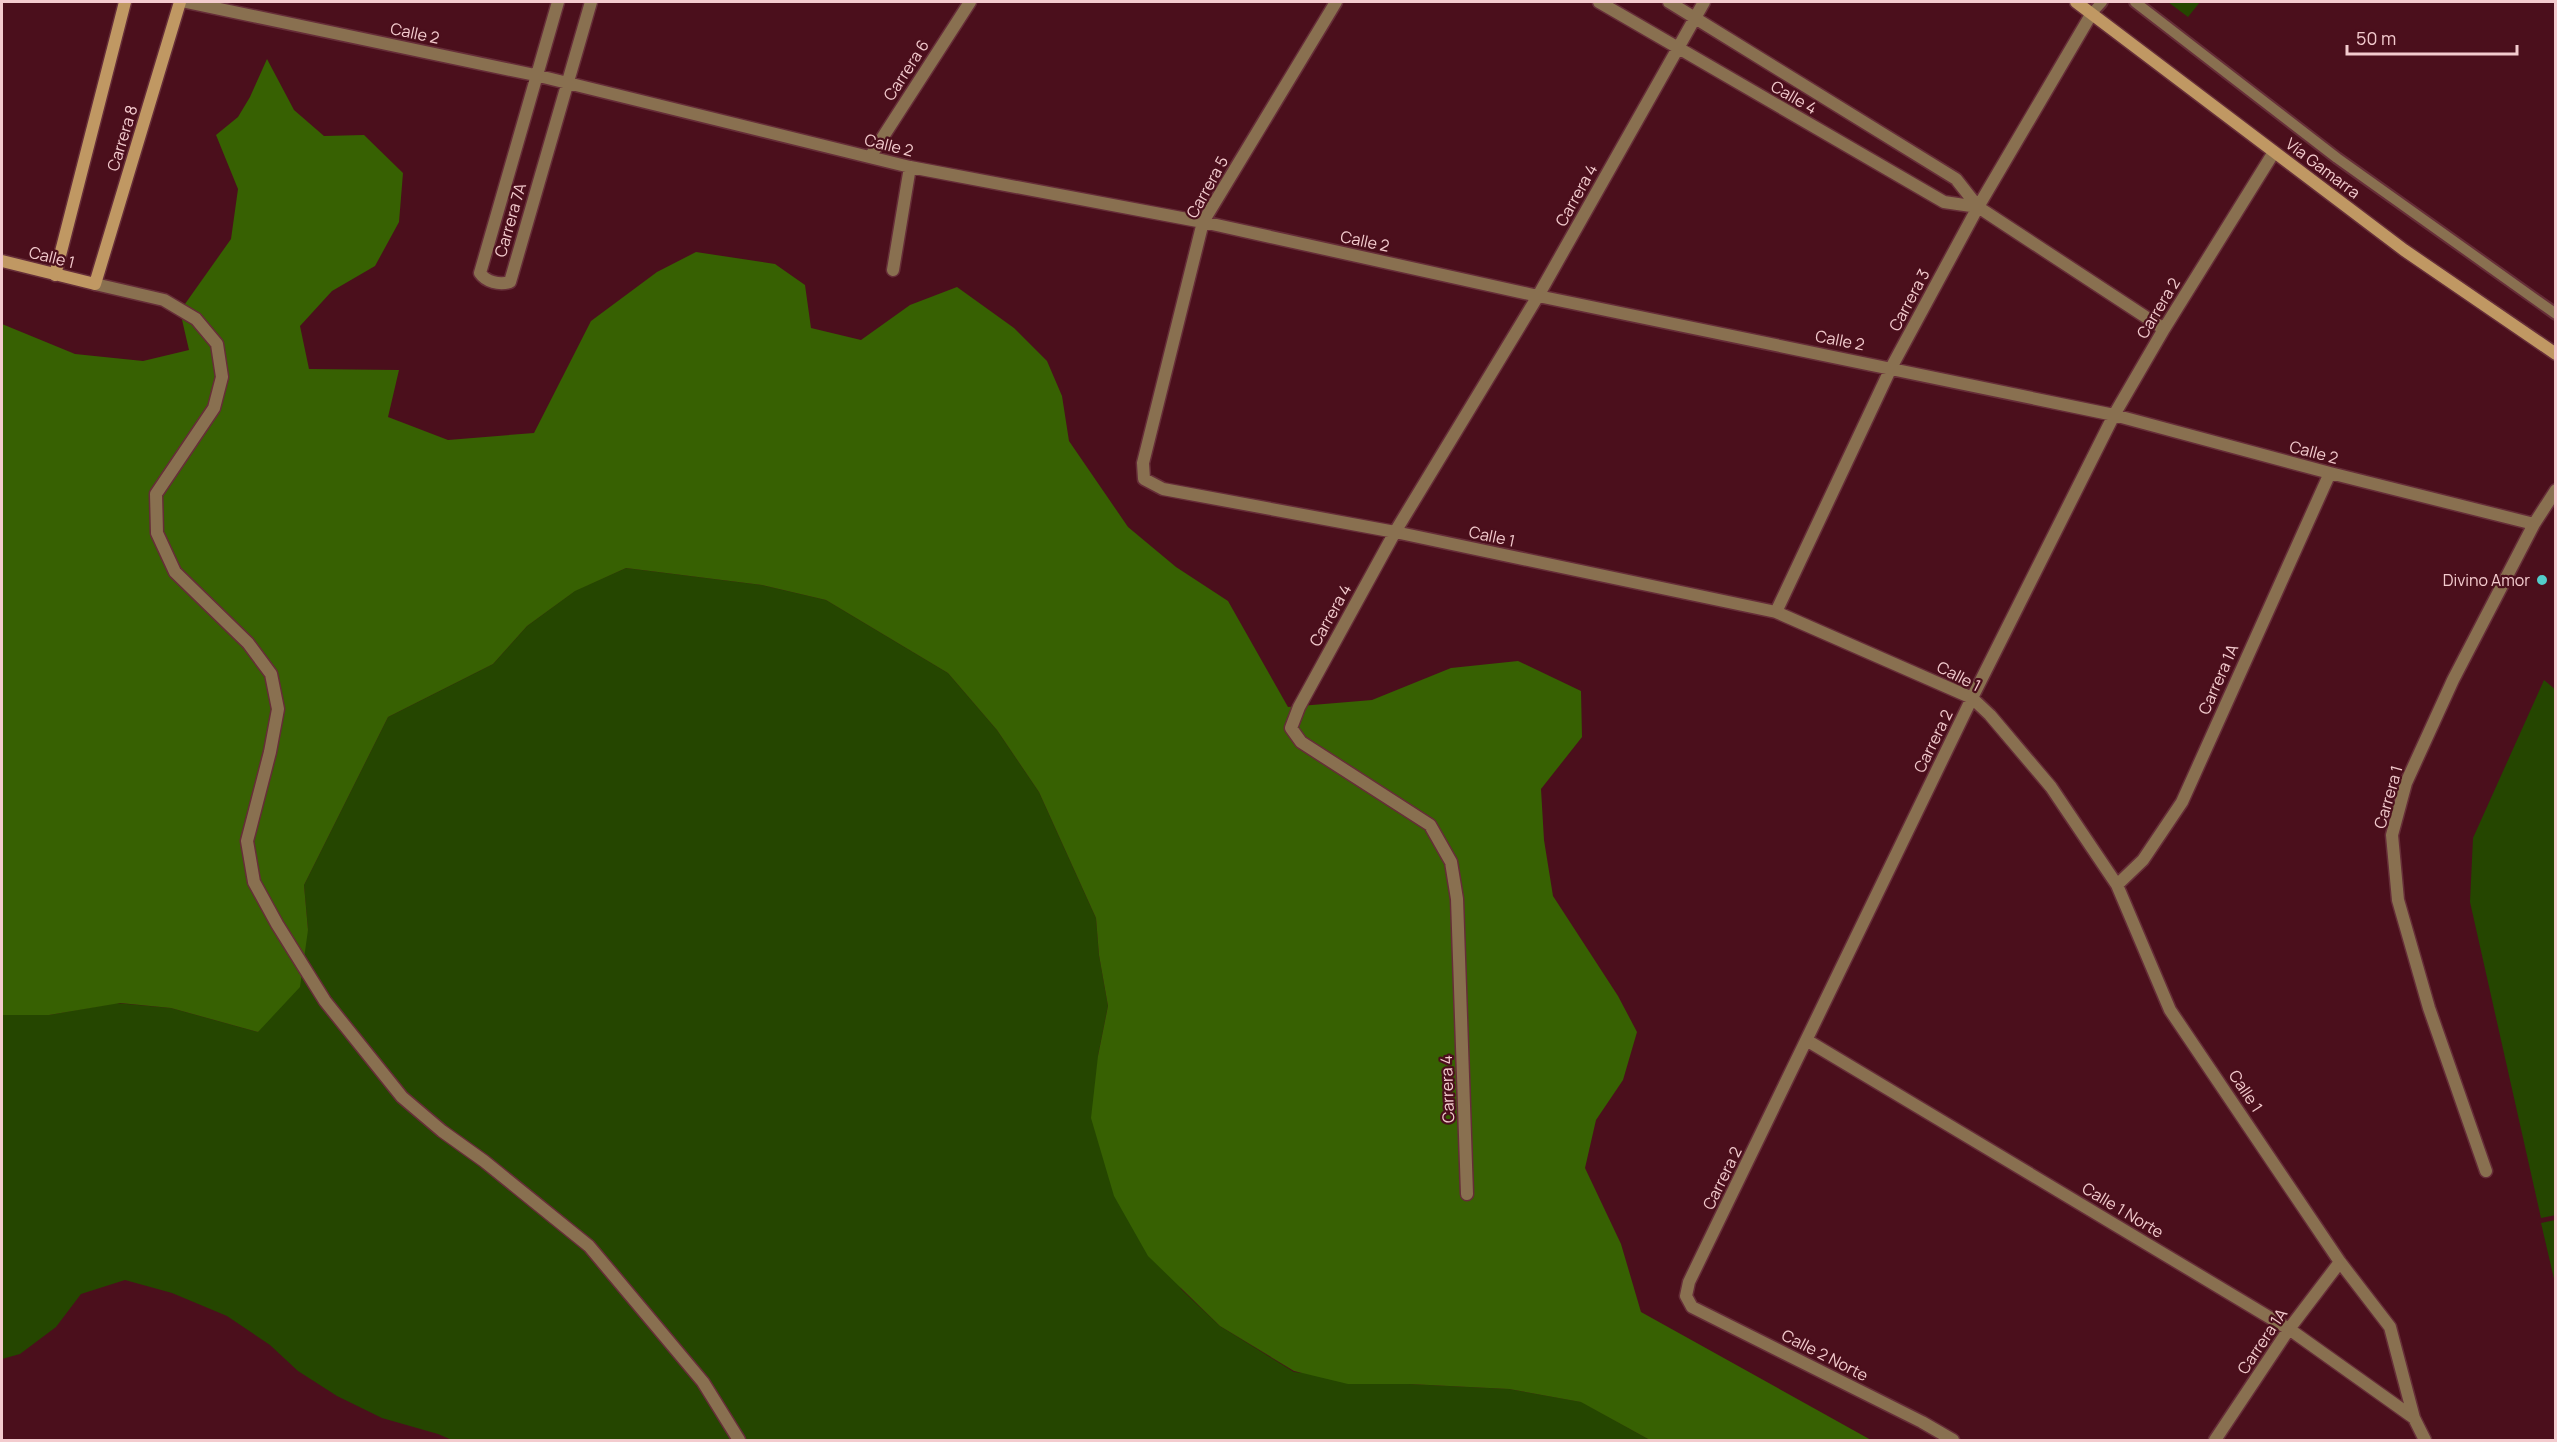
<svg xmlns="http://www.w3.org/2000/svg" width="2557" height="1442" font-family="Manrope,sans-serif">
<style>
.green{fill:#254600}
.forest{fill:#376102}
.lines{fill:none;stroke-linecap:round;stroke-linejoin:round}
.lane-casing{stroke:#662d38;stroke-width:14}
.street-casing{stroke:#662d38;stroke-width:15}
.secondary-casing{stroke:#662d38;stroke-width:15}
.lane{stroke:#897050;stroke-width:10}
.street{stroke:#897050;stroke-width:12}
.secondary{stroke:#c09863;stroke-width:12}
.poi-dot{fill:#53cdca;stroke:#4b0f1c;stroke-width:2}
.labels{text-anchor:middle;stroke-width:4.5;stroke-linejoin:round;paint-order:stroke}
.street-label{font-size:16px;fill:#f3cbce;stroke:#4b0f1c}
.poi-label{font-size:16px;fill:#f3cbce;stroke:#4b0f1c;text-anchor:end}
</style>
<rect width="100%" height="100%" fill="#4b0f1c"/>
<!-- green -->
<path class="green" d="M2168,2H2200L2188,17Z
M626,568L762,585L826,600L948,673L997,730L1039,792L1096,918L1099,955L1108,1006L1098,1056L1181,1289L1220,1326L1294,1372L1409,1384L1509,1389L1582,1402L1650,1440H452L438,1434L382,1418L337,1396L298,1371L270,1345L227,1316L172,1293L125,1280L81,1294L56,1327L20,1354L2,1359V1014L49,1015L116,1003L171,1008L258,1032L308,930L304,885L388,717L493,664L527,626L576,590Z
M2544,680L2556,690V1215L2541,1218L2470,902L2473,838Z
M2555,1220H2556L2555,1283L2541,1223Z"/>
<!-- forest -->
<path class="forest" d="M267,59L294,110L324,136L364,135L403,173L399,222L375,266L332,291L300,326L309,369L399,370L388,417L448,440L534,433L591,321L657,272L696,252L775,264L805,285L811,328L861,340L910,305L957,287L1014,328L1047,361L1062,396L1069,441L1128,527L1176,567L1228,601L1288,707L1372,700L1451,668L1518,661L1581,691L1582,737L1541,789L1544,840L1553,896L1618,996L1637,1032L1623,1080L1596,1120L1585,1168L1621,1244L1641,1312L1871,1440H1650L1581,1402L1509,1389L1409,1384H1348L1294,1371L1220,1326L1148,1256L1114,1196L1091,1118L1098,1056L1108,1006L1099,955L1096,918L1039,792L997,730L948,673L826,600L762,585L626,568L575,591L527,626L493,664L388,717L304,885L308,930L300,987L258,1032L171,1008L120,1003L49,1015H2V324L75,354L143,361L189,350L180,311L231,239L238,189L216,135L238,117L250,97Z"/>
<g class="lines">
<defs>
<path id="lane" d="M2135,2L2337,158L2556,314
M2092,13L2102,2"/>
<path id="street" d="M186,2L535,75L910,167L1203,222L1538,296L2114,415L2330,473L2534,524
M558,2L480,273C486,282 499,285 510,282L591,2
M1336,2L1203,222L1143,463L1144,479L1163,489L1395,532L1776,612L1972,698L1990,715L2051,787L2117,885L2170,1010L2340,1262L2390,1327L2414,1418L2425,1440
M1599,2L1944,202L1978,207
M1669,2L1956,179L1978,207L2164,329
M870,157L970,2
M893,270L910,167
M95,284L164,300L196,319L217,344L222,377L214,408L156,494L157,533L175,572L248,643L271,674L278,709L270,752L247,841L254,882L277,924L325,1001L402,1097L442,1131L484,1161L589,1246L703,1382L739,1440
M1776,612L1891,368L1978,207L2092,13
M2117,885L2143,860L2182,802L2330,473
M1808,1041L2289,1329L2414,1418
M2486,1171L2429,1008L2398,900L2392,835L2406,783L2453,680L2534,524L2556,490
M1467,1194L1457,899L1451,862L1430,825L1301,742L1291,728L1299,707L1395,532L1538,296L1704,2
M1953,1440L1922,1422L1692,1307L1686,1296L1689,1282L1972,698L2114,415L2164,329L2274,152
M2215,1440L2289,1329L2340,1262"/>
<path id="secondary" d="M2076,2L2404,250L2556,354
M2,261L95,284L180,2
M55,275L125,2"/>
</defs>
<!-- lane casing -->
<use href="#lane" class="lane-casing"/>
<!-- street casing -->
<use href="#street" class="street-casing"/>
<!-- secondary casing -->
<use href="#secondary" class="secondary-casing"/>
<!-- lane -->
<use href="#lane" class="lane"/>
<!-- street -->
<use href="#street" class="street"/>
<!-- secondary -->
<use href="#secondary" class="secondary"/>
</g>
<!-- markers -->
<circle class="poi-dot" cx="2542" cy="580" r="6"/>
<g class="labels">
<!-- street labels -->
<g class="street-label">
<text transform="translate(415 33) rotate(12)" y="6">Calle 2</text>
<text transform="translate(906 70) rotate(-57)" y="6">Carrera 6</text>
<text transform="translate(1794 97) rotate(30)" y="6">Calle 4</text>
<text transform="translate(122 138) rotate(-73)" y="6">Carrera 8</text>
<text transform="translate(889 145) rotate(14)" y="6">Calle 2</text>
<text transform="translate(2323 168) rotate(37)" y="6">Vía Gamarra</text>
<text transform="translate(1207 187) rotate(-61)" y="6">Carrera 5</text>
<text transform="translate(1576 195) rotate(-61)" y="6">Carrera 4</text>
<text transform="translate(510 220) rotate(-74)" y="6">Carrera 7A</text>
<text transform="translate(1365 241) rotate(12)" y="6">Calle 2</text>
<text transform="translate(52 257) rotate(14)" y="6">Calle 1</text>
<text transform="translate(1909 300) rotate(-62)" y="6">Carrera 3</text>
<text transform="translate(2158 308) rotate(-59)" y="6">Carrera 2</text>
<text transform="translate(1840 340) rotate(11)" y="6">Calle 2</text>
<text transform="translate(2314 452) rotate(15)" y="6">Calle 2</text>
<text transform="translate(1492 536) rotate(12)" y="6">Calle 1</text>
<text transform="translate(1330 615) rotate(-61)" y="6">Carrera 4</text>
<text transform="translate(1959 676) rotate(27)" y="6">Calle 1</text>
<text transform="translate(2218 679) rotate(-66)" y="6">Carrera 1A</text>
<text transform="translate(1933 741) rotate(-64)" y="6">Carrera 2</text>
<text transform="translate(2388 797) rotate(-74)" y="6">Carrera 1</text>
<text transform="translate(1447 1089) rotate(-92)" y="6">Carrera 4</text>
<text transform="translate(2246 1091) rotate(56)" y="6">Calle 1</text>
<text transform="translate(1722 1178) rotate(-64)" y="6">Carrera 2</text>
<text transform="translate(2123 1210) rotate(31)" y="6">Calle 1 Norte</text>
<text transform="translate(2262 1341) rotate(-56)" y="6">Carrera 1A</text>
<text transform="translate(1825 1355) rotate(27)" y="6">Calle 2 Norte</text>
</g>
<!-- poi labels -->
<g class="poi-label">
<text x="2530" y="586">Divino Amor</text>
</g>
</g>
<!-- border -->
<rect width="2557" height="1442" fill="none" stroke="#f3cbce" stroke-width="6"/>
<!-- scale -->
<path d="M2347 45v9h170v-9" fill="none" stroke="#f3cbce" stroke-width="3"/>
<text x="2356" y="45" font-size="18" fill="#f3cbce" stroke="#4b0f1c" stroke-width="4.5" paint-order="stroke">50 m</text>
</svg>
